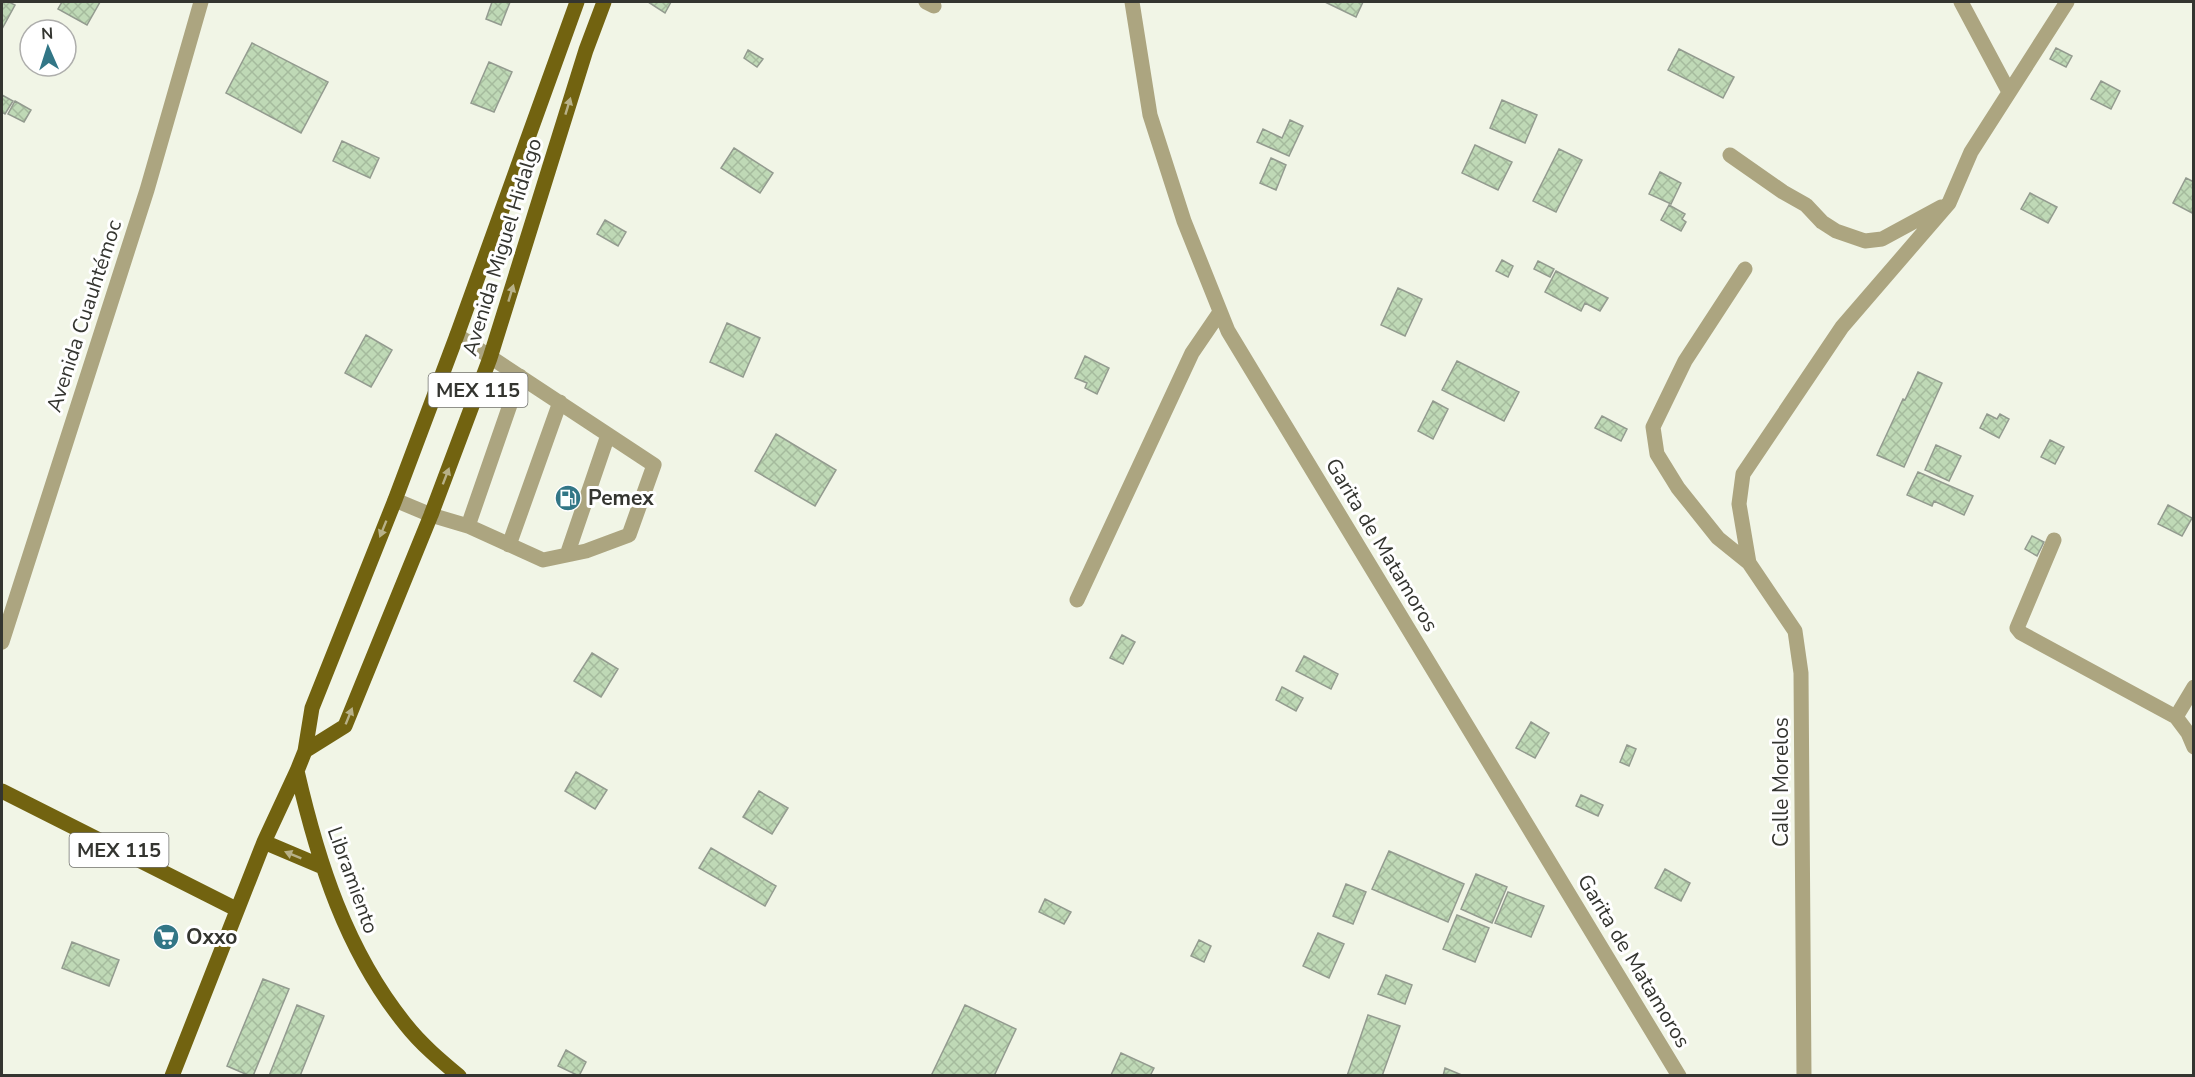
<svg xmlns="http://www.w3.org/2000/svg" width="2195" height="1077" font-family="'Nunito Sans',sans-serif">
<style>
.building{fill:url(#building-cross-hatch);stroke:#939b8f;stroke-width:1.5}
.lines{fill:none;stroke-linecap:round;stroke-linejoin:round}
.minor{stroke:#aca580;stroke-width:15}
.major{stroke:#726310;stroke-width:15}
.oneway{fill:#b8b188}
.labels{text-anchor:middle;stroke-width:6;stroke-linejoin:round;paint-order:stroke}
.shield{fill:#fff;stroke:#71726e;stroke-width:1.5}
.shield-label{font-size:20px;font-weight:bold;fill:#343530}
.street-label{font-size:21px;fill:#343530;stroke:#fff}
.poi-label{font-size:21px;font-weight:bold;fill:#343530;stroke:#fff;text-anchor:start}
</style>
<defs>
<pattern id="building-cross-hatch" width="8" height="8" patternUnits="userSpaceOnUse" patternTransform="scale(1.5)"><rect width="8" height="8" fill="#bfd9b6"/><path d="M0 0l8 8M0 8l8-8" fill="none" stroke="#a5bb9d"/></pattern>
</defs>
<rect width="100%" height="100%" fill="#f1f5e6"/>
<!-- building -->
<path class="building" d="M2,2H9L15,5L2,29Z
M62,2H100L87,25L58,9Z
M492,2H510L501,25L486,19Z
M648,2H671L665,13Z
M1325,2H1363L1356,17Z
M252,43L328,82L301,133L226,93Z
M2056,48L2072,56L2066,67L2050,59Z
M1679,49L1734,77L1723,98L1668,70Z
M748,50L763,59L757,67L744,58Z
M489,62L512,72L494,112L471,103Z
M2101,81L2120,91L2111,109L2091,99Z
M2,95L13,101L5,114L2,112Z
M1502,100L1537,115L1525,143L1490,128Z
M15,101L31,110L24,122L8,114Z
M1290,120L1303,126L1289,156L1257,142L1263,129L1282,138Z
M342,141L379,158L370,178L333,161Z
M1475,145L1512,162L1498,190L1462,173Z
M734,148L773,173L760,193L721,168Z
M1559,149L1582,160L1556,212L1533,201Z
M1271,158L1286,165L1276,190L1260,183Z
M1660,172L1681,183L1671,204L1649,194Z
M2186,178L2194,182V214L2173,203Z
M2030,193L2057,207L2048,223L2021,209Z
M1669,205L1685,214L1682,219L1686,222L1681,231L1661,220Z
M605,220L626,232L618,246L597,234Z
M1502,260L1513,266L1508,277L1496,271Z
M1538,261L1554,269L1550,277L1534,269Z
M1556,271L1608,298L1600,311L1585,303L1581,311L1545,292Z
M1398,288L1422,299L1405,336L1381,325Z
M727,323L760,338L743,377L710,362Z
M366,335L392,350L371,387L345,373Z
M1085,356L1109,368L1097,394L1085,388L1087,383L1075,378Z
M1457,361L1519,392L1504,421L1442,390Z
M1918,372L1942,383L1904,467L1877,455L1903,399L1905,400Z
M1433,401L1448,409L1433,439L1418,431Z
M1987,414L1997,419L2000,414L2009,419L1999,438L1980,428Z
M1602,416L1627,429L1621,441L1595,428Z
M776,434L836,470L815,506L755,471Z
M2050,440L2064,447L2055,464L2041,457Z
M1936,445L1961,456L1949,481L1925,470Z
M1918,472L1973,496L1964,515L1934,501L1932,506L1907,495Z
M2168,505L2192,518L2182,536L2158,524Z
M2032,536L2044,542L2037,556L2025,549Z
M1122,635L1135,642L1123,664L1110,658Z
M592,653L618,669L601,697L574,681Z
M1304,656L1338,674L1331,689L1296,671Z
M1282,687L1303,698L1296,711L1276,700Z
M1531,722L1549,733L1535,758L1516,748Z
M1627,745L1636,749L1629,766L1620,762Z
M576,772L607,790L595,809L565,791Z
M759,791L788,808L772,834L743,817Z
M1581,795L1603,805L1598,816L1576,806Z
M711,848L776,886L765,906L699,868Z
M1389,851L1464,884L1448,922L1372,889Z
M1665,869L1690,883L1681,901L1655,888Z
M1476,874L1507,887L1492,923L1461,909Z
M1346,884L1366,892L1353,924L1333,916Z
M1508,892L1544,906L1531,937L1495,923Z
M1045,899L1071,912L1064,924L1039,912Z
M1457,915L1489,928L1475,962L1443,949Z
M1318,933L1344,944L1329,978L1303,966Z
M1199,940L1211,946L1204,962L1191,956Z
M72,942L119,960L109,986L62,968Z
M1386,975L1412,985L1405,1004L1378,994Z
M263,979L289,989L253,1076H250L227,1066Z
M297,1005L324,1016L300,1076H269Z
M965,1005L1016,1029L994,1076H931Z
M1368,1015L1400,1026L1382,1076H1347Z
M566,1050L586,1062L579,1076L558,1066Z
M1121,1053L1154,1068L1150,1076L1111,1075Z
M1445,1068L1464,1076H1443Z"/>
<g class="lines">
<!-- minor -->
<path class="minor" d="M926,2L934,6
M1132,2L1150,115L1184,221L1228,331L1679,1076
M1961,2L2009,92
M1730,155L1783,192L1806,205L1822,222L1836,231L1865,241L1882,239L1941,207
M1745,269L1685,361L1653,427L1657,454L1678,488L1718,538L1749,563
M395,500L431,515L468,526L543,560L586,551L629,535L654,465L457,335
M468,526L520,376
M2054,540L2017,628L2021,633L2176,717L2188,733L2194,747
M509,545L560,402
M567,555L608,435
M1077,600L1192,353L1220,312
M2,642L147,190L201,2
M2176,717L2194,687
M1804,1076L1801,673L1795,631L1749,563L1739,504L1743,474L1842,327L1949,203L1971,152L2067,2"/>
<!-- major -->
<path class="major" d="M305,751L345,726L431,515L490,358L586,50L604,2
M297,771C318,862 346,951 406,1025C421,1044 440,1060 459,1076
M2,791L236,909
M264,842L323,867
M172,1076L264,842L297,771L305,751L312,708L395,500L457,335L577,2"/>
</g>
<!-- one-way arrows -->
<defs><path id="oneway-solid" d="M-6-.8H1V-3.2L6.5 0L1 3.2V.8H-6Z" transform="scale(1.5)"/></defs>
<g class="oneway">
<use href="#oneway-solid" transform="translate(568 106) rotate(-73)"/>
<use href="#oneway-solid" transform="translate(511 293) rotate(-73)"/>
<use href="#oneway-solid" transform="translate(446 476) rotate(-69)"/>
<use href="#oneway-solid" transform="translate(383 529) rotate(112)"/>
<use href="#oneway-solid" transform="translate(349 716) rotate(-68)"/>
<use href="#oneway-solid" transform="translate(293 855) rotate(-158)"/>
</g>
<!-- icons -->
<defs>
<symbol id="fuel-disc" viewBox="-11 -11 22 22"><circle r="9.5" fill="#327686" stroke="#fff"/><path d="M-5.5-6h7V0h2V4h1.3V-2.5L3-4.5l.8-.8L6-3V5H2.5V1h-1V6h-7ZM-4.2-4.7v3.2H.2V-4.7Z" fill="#fff"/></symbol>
<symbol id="supermarket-disc" viewBox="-11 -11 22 22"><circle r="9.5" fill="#327686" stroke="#fff"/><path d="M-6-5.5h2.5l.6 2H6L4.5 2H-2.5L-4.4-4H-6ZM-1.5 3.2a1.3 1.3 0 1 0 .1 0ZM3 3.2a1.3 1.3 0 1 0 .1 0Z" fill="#fff"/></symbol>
</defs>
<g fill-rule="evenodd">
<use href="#fuel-disc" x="553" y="483" width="30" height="30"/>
<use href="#supermarket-disc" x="151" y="922" width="30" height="30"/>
</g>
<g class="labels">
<!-- shield labels -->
<g class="shield">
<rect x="428.5" y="373" width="99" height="34" rx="4.5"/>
<rect x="69.5" y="833" width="99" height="34" rx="4.5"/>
</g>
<g class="shield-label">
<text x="478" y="397">MEX 115</text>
<text x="119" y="857">MEX 115</text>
</g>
<!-- street labels -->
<g class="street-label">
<text transform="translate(502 247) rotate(-73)" y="7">Avenida Miguel Hidalgo</text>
<text transform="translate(84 316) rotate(-72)" y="7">Avenida Cuauhtémoc</text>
<text transform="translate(1382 545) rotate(59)" y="7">Garita de Matamoros</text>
<text transform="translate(1781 782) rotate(-90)" y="7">Calle Morelos</text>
<text transform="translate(353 880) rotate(70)" y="7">Libramiento</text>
<text transform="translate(1634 961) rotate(59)" y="7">Garita de Matamoros</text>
</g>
<!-- poi labels -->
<g class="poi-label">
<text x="588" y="505">Pemex</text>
<text x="186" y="944">Oxxo</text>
</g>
</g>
<!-- border -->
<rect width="2195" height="1077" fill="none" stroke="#343530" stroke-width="6"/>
<!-- north arrow -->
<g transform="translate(48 48) rotate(357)"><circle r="28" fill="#ffffff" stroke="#aeaeac" stroke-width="1.5"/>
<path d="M0-4.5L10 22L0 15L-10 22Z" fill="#327686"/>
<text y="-9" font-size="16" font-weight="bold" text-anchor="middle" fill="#343530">N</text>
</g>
</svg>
